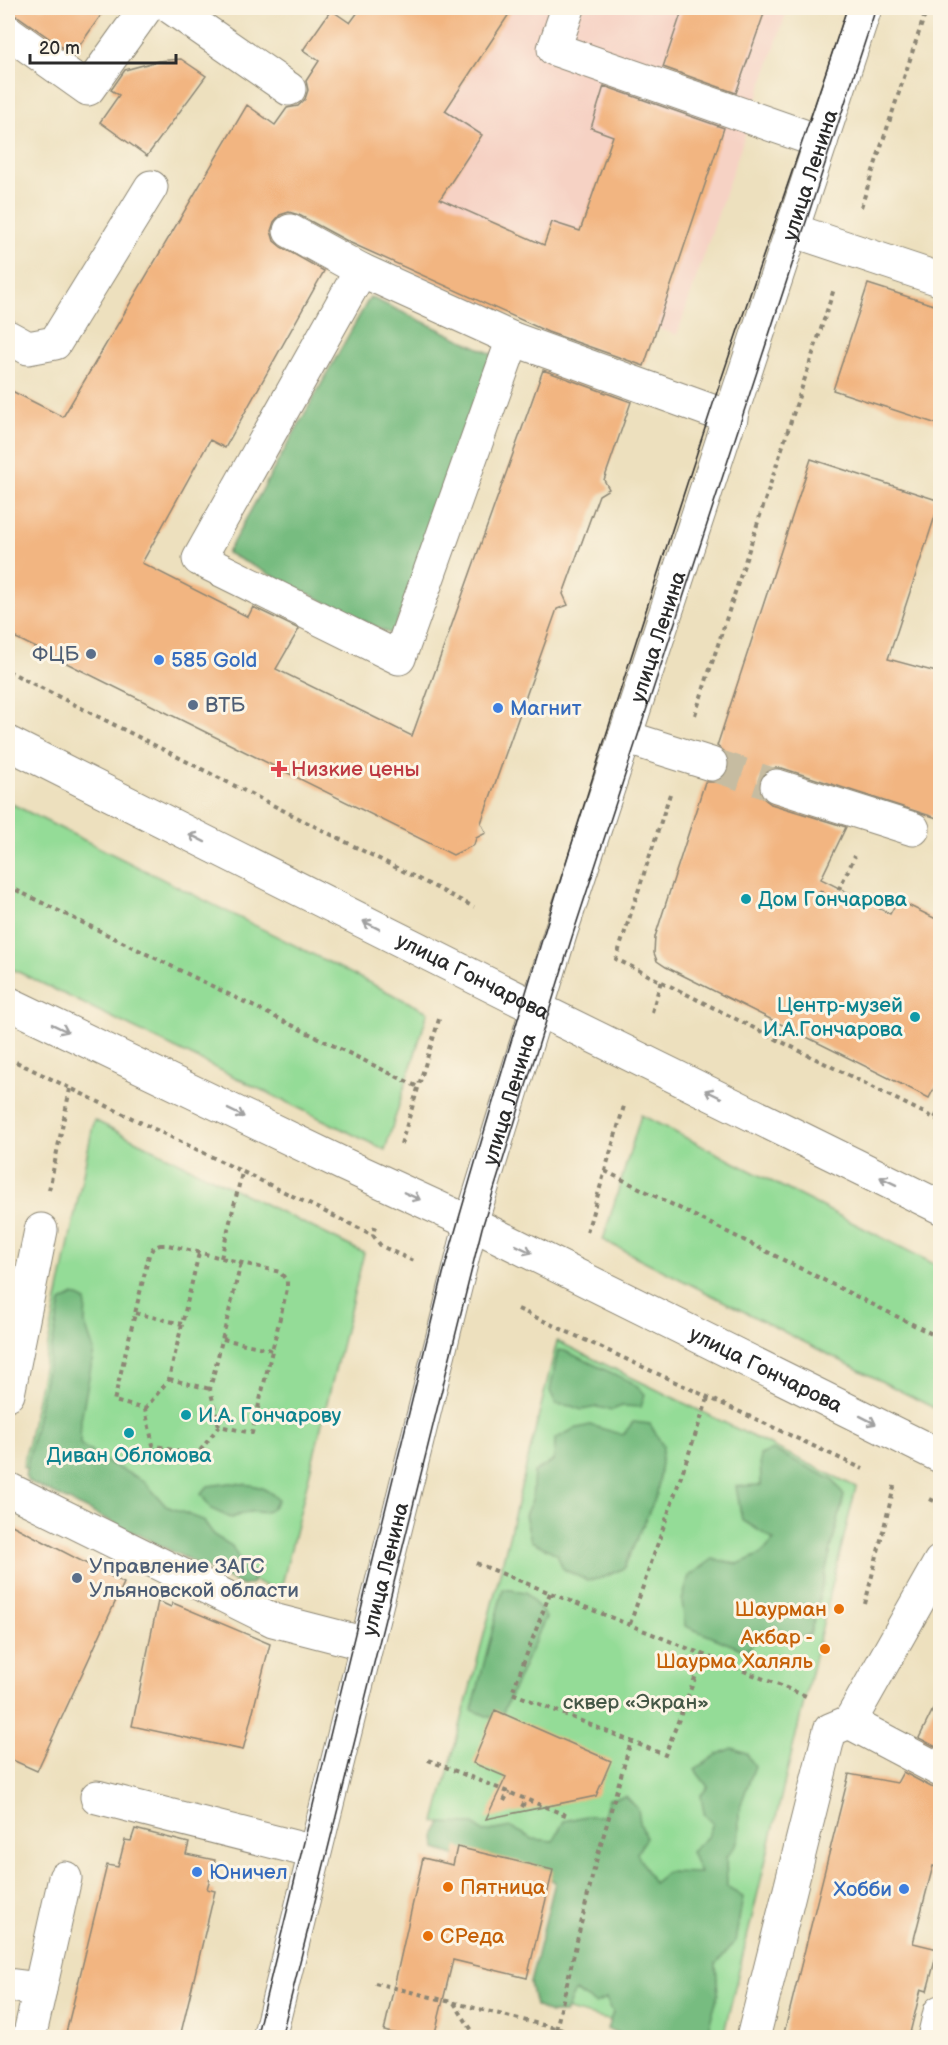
<svg xmlns="http://www.w3.org/2000/svg" width="948" height="2045" font-family="'Balsamiq Sans',sans-serif">
<style>
.built{fill:#f6d2c4}
.green{fill:#94dc97;stroke:#608461;stroke-width:1.5}
.forest{fill:#77bc80;stroke:#517456;stroke-width:1.5}
.building{fill:#f2b581}
.lines{fill:none;stroke-linecap:round;stroke-linejoin:round}
.minor-tunnel{stroke:#c6bca1;stroke-width:33;stroke-dasharray:33 16;stroke-linecap:butt}
.minor-casing{stroke:#8c8674;stroke-width:35}
.major-casing{stroke:#8c8674;stroke-width:35}
.path{stroke:#8c8674;stroke-width:4;stroke-dasharray:4.5 4.5;stroke-linecap:butt}
.minor{stroke:#fff;stroke-width:33}
.major{stroke:#fff;stroke-width:33}
.tram{stroke:#2b2b2b;stroke-width:1.5}
.oneway{stroke:#a0a0a0}
.service-dot{fill:#5c6f8a;stroke:#fcf5e5;stroke-width:2}
.shop-dot{fill:#3f7fe0;stroke:#fcf5e5;stroke-width:2}
.health-dot{fill:#e0444e;stroke:#fcf5e5;stroke-width:2}
.culture-dot{fill:#0f9aa8;stroke:#fcf5e5;stroke-width:2}
.food-dot{fill:#e8710a;stroke:#fcf5e5;stroke-width:2}
.labels{text-anchor:middle;stroke-width:6;stroke-linejoin:round;paint-order:stroke}
.street-label{font-size:21px;fill:#2b2b2b;stroke:#fcf5e5}
.service-label{font-size:21px;fill:#4e5e75;stroke:#fcf5e5;text-anchor:start}
.shop-label{font-size:21px;fill:#366cbe;stroke:#fcf5e5;text-anchor:start}
.health-label{font-size:21px;fill:#be3a42;stroke:#fcf5e5;text-anchor:start}
.culture-label{font-size:21px;fill:#0d838f;stroke:#fcf5e5;text-anchor:start}
.food-label{font-size:21px;fill:#c56008;stroke:#fcf5e5;text-anchor:end}
.park-label{font-size:21px;fill:#455746;stroke:#fcf5e5}
</style>
<rect width="100%" height="100%" fill="#fcf5e5"/>
<filter id="ink" filterUnits="userSpaceOnUse"><feTurbulence type="fractalNoise" baseFrequency=".0167" numOctaves="2"/><feDisplacementMap in="SourceGraphic" scale="12" xChannelSelector="R" yChannelSelector="G"/><feConvolveMatrix kernelMatrix="1 2 1 2 8 2 1 2 1" color-interpolation-filters="sRGB"/></filter>
<filter id="wash" filterUnits="userSpaceOnUse"><feTurbulence type="fractalNoise" baseFrequency=".008" numOctaves="4" result="noise"/><feDisplacementMap in="SourceGraphic" scale="24" xChannelSelector="R" yChannelSelector="G"/><feGaussianBlur stdDeviation="1.35" result="paint"/><feColorMatrix in="noise" values="0 0 0 0 0 0 0 0 0 0 0 0 0 0 0 0 0 1.4 0 .05"/><feComposite in="paint" operator="in"/></filter>
<g filter="url(#wash)">
<rect width="100%" height="100%" fill="#ede0be"/>
<!-- built -->
<path class="built" d="M413,8H788L677,335L572,300L561,332L493,308L352,244L282,204L294,184Z"/>
<!-- green -->
<path class="green" d="M8,802L428,1012L385,1150L8,967Z
M641,1115L940,1267V1411L603,1240Z
M94,1120L364,1253L280,1593L23,1467Z
M557,1341L856,1487L723,2037H675L536,2002L571,1855L435,1822L498,1581Z"/>
<!-- forest -->
<path class="forest" d="M370,297L496,356L392,635L227,553Z
M74,1295L86,1301L85,1324L94,1351L81,1419L80,1444L106,1462L144,1481L166,1506L203,1520L215,1536L232,1546L240,1561L253,1574V1583L243,1586L28,1481L25,1475L61,1302Z
M558,1350L565,1351L631,1382L645,1394L641,1407L622,1406L612,1410L597,1407L582,1410L571,1406L556,1404L550,1391Z
M633,1422L650,1424L663,1446L657,1494L624,1568L605,1577L588,1581L563,1569L557,1554L531,1541L525,1515L532,1500L534,1472L554,1460L555,1439L574,1429L590,1425L623,1435Z
M773,1450L833,1480L844,1496L810,1635L790,1638L761,1631L746,1651L685,1626L682,1601L689,1576L713,1559L738,1564L761,1554L774,1540L742,1520L736,1486L761,1485L760,1455Z
M230,1483C248,1484 266,1485 278,1500C264,1521 263,1508 245,1513C240,1514 236,1517 231,1518L211,1509L201,1494L208,1486Z
M503,1589L526,1592L546,1617L499,1721L472,1710Z
M732,1748L746,1753L755,1766C750,1780 744,1794 740,1808C735,1830 747,1836 726,1857L727,1887L743,1897L735,1942L716,1964L718,1994L707,2033L702,2037H630L607,2029L613,2012L606,1999L595,2004L575,1991L565,2013H550L535,2006L530,1983L555,1882L535,1869L469,1860L436,1849L435,1834L441,1823L474,1824L484,1832L511,1827L533,1839L553,1841L564,1821L586,1816H603L609,1799L626,1796L638,1809L640,1822L646,1838L637,1853L653,1883L667,1872L700,1873L691,1852L708,1836L713,1823L704,1814L701,1795L708,1787L695,1770L718,1754Z"/>
<g id="blocks">
<!-- building -->
<path class="building" d="M8,8H106L73,55L19,17L8,14Z
M361,8H513L445,111L482,135L440,199L544,245L552,222L580,231L613,136L591,128L604,86L724,128L644,366L548,332L351,243L299,215L289,212L280,215L274,222L271,231L274,241L281,247L324,271L225,448L210,440L142,563L248,617L253,607L299,629L276,669L412,736L543,370L631,402L604,480L609,489L599,495L563,594L568,605L557,609L481,823L486,833L476,838L474,845L453,855L8,634V389L63,417L247,105L275,125L287,108L298,106L305,99L308,90L306,81L319,61L303,50L331,10L350,23Z
M683,8H766L736,93L663,67Z
M181,59L206,76L147,156L100,122L119,95L111,90L125,70L158,61Z
M868,284L940,307V425L833,390Z
M811,459L940,501L888,659L940,673V819L782,768H774L765,772L759,780V789L763,798L771,804L846,827L821,879L890,914L898,900L940,921V1077L929,1098L666,967L657,961L654,953L655,937L705,782H716L724,777L729,770V759L724,751L717,746Z
M8,1523L124,1583L37,1771L8,1758Z
M158,1601L171,1607L173,1603L270,1644L243,1750L132,1726Z
M940,1695V1749L919,1738Z
M495,1710L611,1761L596,1796L486,1819L506,1777L473,1763Z
M903,1772L931,1787L940,1789V1868L933,1866L913,1943L938,1949L927,1991L921,1989L909,2037H783L849,1774L897,1783Z
M135,1829L189,1843L186,1854L215,1860L207,1889L215,1891L180,2037H65L107,1865L118,1867L125,1840L131,1841Z
M457,1847L553,1870L527,1978L453,1960L434,2037H410L384,2031L423,1858L453,1865Z"/>
</g>
</g>
<g filter="url(#ink)">
<use href="#blocks" fill-opacity="0" stroke="#8c8674" stroke-width="1.5"/>
<g class="lines">
<!-- minor-tunnel -->
<path class="minor-tunnel" d="M711,764L777,786"/>
<defs>
<g id="minor">
<path d="M172,8L289,89"/>
<path d="M568,8L554,49L821,142"/>
<path d="M8,32L88,89L146,8"/>
<path d="M792,230L939,279"/>
<path d="M290,231L361,270L513,339L731,418"/>
<path d="M361,270L199,559L399,658L513,339"/>
<path d="M8,337L28,348L55,343L151,187"/>
<path d="M625,737L711,764"/>
<path d="M777,786L913,829"/>
<path d="M8,1394L41,1230"/>
<path d="M8,1489L273,1620L366,1644"/>
<path d="M849,1722L940,1770"/>
<path d="M97,1797L314,1852"/>
<path d="M8,1985L40,1989"/>
<path d="M29,2038L65,1878"/>
<path id="s1" d="M269,2038L471,1223L561,931L865,8"/>
<path d="M753,2038L830,1730L849,1722L853,1716L940,1562"/>
<path d="M934,2038L940,2012"/>
</g>
<g id="major">
<path id="s2" d="M8,743L536,1008L940,1207"/>
<path id="s3" d="M8,1003L345,1165L471,1223L940,1456"/>
</g>
</defs>
<!-- minor casing -->
<use href="#minor" class="minor-casing"/>
<!-- major casing -->
<use href="#major" class="major-casing"/>
<!-- path -->
<path class="path" d="M861,207L927,8
M8,671L474,907
M695,715L834,289
M670,794L616,959L940,1121
M8,886L418,1087
M819,891L834,899L855,856
M652,1012L661,981
M8,1058L373,1235
M935,1118L940,1110
M401,1144L440,1016
M605,1171L940,1338
M49,1190L70,1089
M375,1226L373,1235L381,1246L413,1261
M587,1232L624,1106
M160,1245H168L280,1272L287,1281V1289L252,1433L219,1426L196,1456L153,1445L145,1409L114,1401L149,1255L153,1248Z
M221,1258L242,1173
M518,1309L863,1469
M135,1313L182,1324
M223,1339L272,1350
M169,1379L210,1389
M145,1409L169,1379L199,1253
M219,1426L210,1389L241,1263
M930,1499L940,1504
M476,1563L806,1696
M550,1593L512,1693L665,1755L704,1655
M865,1604L895,1483
M630,1624L708,1398
M428,1760L568,1816
M504,1801L509,1792
M522,1807L526,1799
M375,1983L595,2038
M454,2003L477,2038
M554,2038L595,1865L631,1741"/>
<!-- minor -->
<use href="#minor" class="minor"/>
<!-- major -->
<use href="#major" class="major"/>
<!-- tram -->
<path class="tram" d="M256,2038L443,1274C525,985 617,698 710,413C755,277 803,143 847,8
M281,2038L482,1228L572,937L876,8"/>
</g>
<!-- one-way arrows -->
<defs><path id="oneway-shaft" d="M-6 0H5M1.5-3L5.5 0L1.5 3" fill="none" stroke-width="1.6" stroke-linecap="round" stroke-linejoin="round" transform="scale(1.5)"/></defs>
<g class="oneway">
<use href="#oneway-shaft" transform="translate(197 838) rotate(-153)"/>
<use href="#oneway-shaft" transform="translate(371 925) rotate(-153)"/>
<use href="#oneway-shaft" transform="translate(60 1028) rotate(26)"/>
<use href="#oneway-shaft" transform="translate(713 1094) rotate(-154)"/>
<use href="#oneway-shaft" transform="translate(236 1113) rotate(26)"/>
<use href="#oneway-shaft" transform="translate(888 1181) rotate(-154)"/>
<use href="#oneway-shaft" transform="translate(412 1196) rotate(24)"/>
<use href="#oneway-shaft" transform="translate(524 1249) rotate(26)"/>
<use href="#oneway-shaft" transform="translate(868 1420) rotate(27)"/>
</g>
</g>
<!-- markers -->
<g class="service-dot">
<circle cx="91" cy="654" r="6"/>
<circle cx="193" cy="705" r="6"/>
<circle cx="77" cy="1578" r="6"/>
</g>
<g class="shop-dot">
<circle cx="159" cy="660" r="6"/>
<circle cx="498" cy="708" r="6"/>
<circle cx="197" cy="1872" r="6"/>
<circle cx="904" cy="1889" r="6"/>
</g>
<path class="health-dot" d="M276 760h6v6h6v6h-6v6h-6v-6h-6v-6h6z"/>
<g class="culture-dot">
<circle cx="746" cy="899" r="6"/>
<circle cx="915" cy="1017" r="6"/>
<circle cx="186" cy="1415" r="6"/>
<circle cx="129" cy="1433" r="6"/>
</g>
<g class="food-dot">
<circle cx="839" cy="1609" r="6"/>
<circle cx="825" cy="1649" r="6"/>
<circle cx="448" cy="1887" r="6"/>
<circle cx="428" cy="1936" r="6"/>
</g>
<g class="labels">
<!-- street labels -->
<g class="street-label">
<text dy="7" stroke="none"><textPath href="#s1" startOffset="1941">улица Ленина</textPath></text>
<text dy="7" stroke="none"><textPath href="#s1" startOffset="1455">улица Ленина</textPath></text>
<text dy="7" stroke="none"><textPath href="#s2" startOffset="520">улица Гончарова</textPath></text>
<text dy="7" stroke="none"><textPath href="#s1" startOffset="969">улица Ленина</textPath></text>
<text dy="7" stroke="none"><textPath href="#s3" startOffset="842">улица Гончарова</textPath></text>
<text dy="7" stroke="none"><textPath href="#s1" startOffset="483">улица Ленина</textPath></text>
</g>
<!-- service labels -->
<g class="service-label">
<text x="79" y="661" text-anchor="end">ФЦБ</text>
<text x="205" y="712">ВТБ</text>
<text x="89" y="1573">Управление ЗАГС<tspan x="89" dy="24">Ульяновской области</tspan></text>
</g>
<!-- shop labels -->
<g class="shop-label">
<text x="171" y="667">585 Gold</text>
<text x="510" y="715">Магнит</text>
<text x="209" y="1879">Юничел</text>
<text x="892" y="1896" text-anchor="end">Хобби</text>
</g>
<!-- health labels -->
<g class="health-label">
<text x="291" y="776">Низкие цены</text>
</g>
<!-- culture labels -->
<g class="culture-label">
<text x="758" y="906">Дом Гончарова</text>
<text x="903" y="1012" text-anchor="end">Центр-музей<tspan x="903" dy="24">И.А.Гончарова</tspan></text>
<text x="198" y="1422">И.А. Гончарову</text>
<text x="129" y="1462" text-anchor="middle">Диван Обломова</text>
</g>
<!-- food labels -->
<g class="food-label">
<text x="827" y="1616">Шаурман</text>
<text x="813" y="1644">Акбар -<tspan x="813" dy="24">Шаурма Халяль</tspan></text>
<text x="460" y="1894" text-anchor="start">Пятница</text>
<text x="440" y="1943" text-anchor="start">СРеда</text>
</g>
<!-- park labels -->
<g class="park-label">
<text x="636" y="1709">сквер «Экран»</text>
</g>
</g>
<!-- margin -->
<rect width="948" height="2045" fill="none" stroke="#fcf5e5" stroke-width="30"/>
<!-- scale -->
<path d="M30 54v9h146v-9" fill="none" stroke="#2b2b2b" stroke-width="3"/>
<text x="39" y="54" font-size="18" fill="#2b2b2b" stroke="#fcf5e5" stroke-width="4.5" paint-order="stroke">20 m</text>
</svg>
